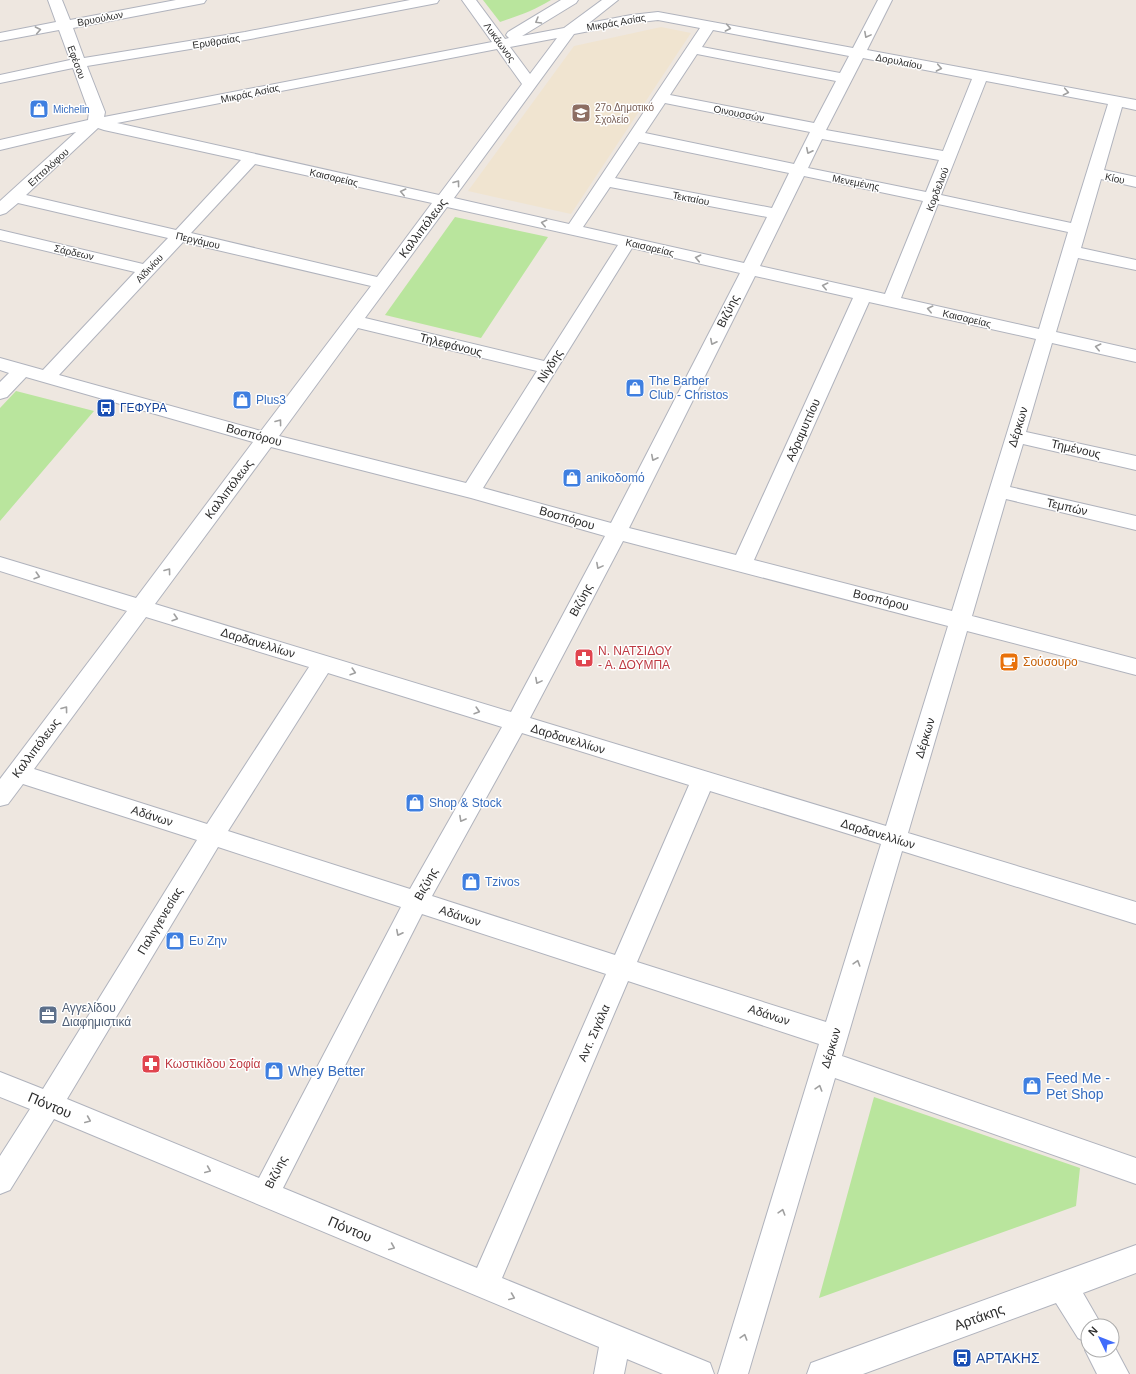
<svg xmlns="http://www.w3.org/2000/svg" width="1136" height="1374" font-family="Arial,sans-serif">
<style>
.education{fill:#f0e4d0}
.green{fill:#b9e59d}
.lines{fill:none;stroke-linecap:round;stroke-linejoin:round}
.minor-casing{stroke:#b0b3bd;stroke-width:2}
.minor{fill:#fff;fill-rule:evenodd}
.oneway{stroke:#a0a0a0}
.labels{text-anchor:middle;stroke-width:3;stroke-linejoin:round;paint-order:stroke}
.far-street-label{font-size:10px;fill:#2d2d2d;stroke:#fff}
.far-education-label{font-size:10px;fill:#785e54;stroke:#fff;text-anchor:start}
.far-shop-label{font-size:10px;fill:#366cbe;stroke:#fff;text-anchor:start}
.street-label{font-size:12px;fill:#2d2d2d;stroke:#fff}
.shop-label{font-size:12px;fill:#366cbe;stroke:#fff;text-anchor:start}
.transit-label{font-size:12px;fill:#164399;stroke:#fff;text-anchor:start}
.health-label{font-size:12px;fill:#be3a42;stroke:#fff;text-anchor:start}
.food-label{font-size:12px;fill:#c56008;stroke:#fff;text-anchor:start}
.service-label{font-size:12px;fill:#4e5e75;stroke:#fff;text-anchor:start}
.near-shop-label{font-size:14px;fill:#366cbe;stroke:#fff;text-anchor:start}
.near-street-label{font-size:14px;fill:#2d2d2d;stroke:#fff}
.near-transit-label{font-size:14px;fill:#164399;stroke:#fff;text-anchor:start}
</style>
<rect width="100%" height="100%" fill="#eee7e0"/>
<!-- education -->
<path class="education" d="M661,27L691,33L571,214L468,191L574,46Z"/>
<!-- green -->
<path class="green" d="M483,0H551C535,10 518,16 500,22Z
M455,217L548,237L481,338L385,315Z
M16,391L94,411L0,521V408Z
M874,1097L1080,1168L1076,1206L819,1298Z"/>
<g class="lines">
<defs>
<path id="minor" d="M48,0H62L70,20L176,0H206L204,3L199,4L73,28L84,58L245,32L410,0H439L437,3L432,4L245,40L87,66L105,112L104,117L492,42L462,0H476L505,39L509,38L506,35L508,32L561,0H578L576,3L522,36L564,28L602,0H618L589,23L631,15L658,12L853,48L878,0H892L867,50L1136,100V110L1122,107L1104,170L1136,177V187L1101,179L1081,248L1136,260V270L1078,258L1056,332L1136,350V362L1052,343L1026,432L1136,456V470L1023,444L1010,487L1136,516V530L1006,499L972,616L1136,659V675L967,631L908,833L1136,902V924L902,851L842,1056L1136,1158V1184L835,1078L748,1374H718L819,1044L628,981L502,1278L710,1363L714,1374H663L627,1359L624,1374H594L599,1347L54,1119L10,1190L0,1194V1156L30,1109L0,1097V1072L43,1089L197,840L23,784L8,804L0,806V779L127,611L0,571V557L136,598L253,442L26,377L7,397L0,399V382L9,373L0,370V358L43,370L135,272L0,240V230L143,264L168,238L18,203L6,213L0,215V201L76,132L0,150V140L88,120L89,112L73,68L0,83V75L70,60L59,30L0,41V33L56,22ZM658,20L700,28L569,224L454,198L574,34L631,23ZM713,30L849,56L840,73L702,47ZM557,38L530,74L510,47ZM497,49L522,84L439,195L117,123ZM697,54L836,81L814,123L670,95ZM863,58L972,79L943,151L826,130ZM986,81L1108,104L1071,223L941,195ZM665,103L810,132L794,164L645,133ZM98,128L104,130L241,160L176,230L26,195ZM822,139L939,160L926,192L808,168ZM639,142L789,173L772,208L615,178ZM255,164L432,203L377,277L191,233ZM804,176L923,201L885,294L760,266ZM610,187L767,217L744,263L583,227ZM938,204L1068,232L1039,329L901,298ZM447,207L618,245L544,361L365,318ZM183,242L371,286L261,431L59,375ZM632,248L740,273L611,523L483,488ZM755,276L853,298L736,555L629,528ZM869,302L1036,339L952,611L754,560ZM358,328L537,371L466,483L279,436ZM271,447L471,498L605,536L511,712L155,604ZM623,541L948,626L886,826L530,718ZM146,617L309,667L207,824L34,769ZM328,673L502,727L410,889L228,831ZM522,733L689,785L615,955L432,896ZM710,791L881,844L826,1022L637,962ZM218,847L401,907L259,1178L67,1099ZM422,914L606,974L477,1268L283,1188Z
M1136,1245V1273L1083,1293L1102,1326H1088V1343L1078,1338L1056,1303L863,1374H807L811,1363L822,1359Z
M1112,1342L1129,1374H1097L1085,1350L1088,1343V1350H1112Z"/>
</defs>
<!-- minor casing -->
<use href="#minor" class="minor-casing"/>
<!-- minor -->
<use href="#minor" class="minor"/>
</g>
<!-- one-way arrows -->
<defs><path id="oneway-chevron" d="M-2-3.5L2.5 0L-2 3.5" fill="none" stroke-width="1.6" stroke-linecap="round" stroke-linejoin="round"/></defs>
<g class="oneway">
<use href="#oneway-chevron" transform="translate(538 21) rotate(150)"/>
<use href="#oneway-chevron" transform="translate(728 28) rotate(11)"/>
<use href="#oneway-chevron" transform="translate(38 30) rotate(-11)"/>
<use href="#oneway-chevron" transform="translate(867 35) rotate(118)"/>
<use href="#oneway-chevron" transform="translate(939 68) rotate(11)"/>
<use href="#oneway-chevron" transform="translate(1066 92) rotate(11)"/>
<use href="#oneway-chevron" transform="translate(809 151) rotate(116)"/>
<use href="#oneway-chevron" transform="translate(457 183) rotate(-53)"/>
<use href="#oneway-chevron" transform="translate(403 192) rotate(-167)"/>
<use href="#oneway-chevron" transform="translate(544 223) rotate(-167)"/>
<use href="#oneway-chevron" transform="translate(698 258) rotate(-167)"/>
<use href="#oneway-chevron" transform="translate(825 286) rotate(-167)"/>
<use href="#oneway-chevron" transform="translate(930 309) rotate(-167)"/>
<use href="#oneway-chevron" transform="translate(713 342) rotate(117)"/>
<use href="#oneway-chevron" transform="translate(1098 347) rotate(-167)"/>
<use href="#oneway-chevron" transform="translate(279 422) rotate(-53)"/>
<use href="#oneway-chevron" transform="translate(654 458) rotate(117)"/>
<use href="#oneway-chevron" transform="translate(599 566) rotate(118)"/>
<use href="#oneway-chevron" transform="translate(168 571) rotate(-53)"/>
<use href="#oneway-chevron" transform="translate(37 576) rotate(17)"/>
<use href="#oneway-chevron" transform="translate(175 618) rotate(17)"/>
<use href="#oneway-chevron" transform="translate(353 672) rotate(17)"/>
<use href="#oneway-chevron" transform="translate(538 681) rotate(118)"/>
<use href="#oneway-chevron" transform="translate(65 709) rotate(-53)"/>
<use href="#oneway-chevron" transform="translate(477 711) rotate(17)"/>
<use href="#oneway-chevron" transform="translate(462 819) rotate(119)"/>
<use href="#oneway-chevron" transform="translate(399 933) rotate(117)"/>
<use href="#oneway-chevron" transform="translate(857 963) rotate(-73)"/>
<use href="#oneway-chevron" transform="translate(819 1088) rotate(-73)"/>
<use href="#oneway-chevron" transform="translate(88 1120) rotate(23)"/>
<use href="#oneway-chevron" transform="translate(208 1170) rotate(23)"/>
<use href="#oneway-chevron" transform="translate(782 1212) rotate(-73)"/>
<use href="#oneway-chevron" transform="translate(392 1247) rotate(23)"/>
<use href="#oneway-chevron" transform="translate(512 1297) rotate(22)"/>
<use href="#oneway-chevron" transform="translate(744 1337) rotate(-73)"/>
</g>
<!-- icons -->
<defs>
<symbol id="shop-square" viewBox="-11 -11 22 22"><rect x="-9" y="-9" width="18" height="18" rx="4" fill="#3f7fe0" stroke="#fff"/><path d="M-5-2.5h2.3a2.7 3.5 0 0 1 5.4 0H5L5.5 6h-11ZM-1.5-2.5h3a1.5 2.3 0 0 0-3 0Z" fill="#fff"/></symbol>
<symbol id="school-square" viewBox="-11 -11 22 22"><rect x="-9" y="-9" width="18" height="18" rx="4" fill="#8d6e63" stroke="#fff"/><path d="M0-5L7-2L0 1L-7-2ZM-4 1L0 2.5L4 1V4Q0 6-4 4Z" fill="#fff"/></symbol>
<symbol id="bus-square" viewBox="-11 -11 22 22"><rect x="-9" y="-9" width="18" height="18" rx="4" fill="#1a4fb4" stroke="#fff"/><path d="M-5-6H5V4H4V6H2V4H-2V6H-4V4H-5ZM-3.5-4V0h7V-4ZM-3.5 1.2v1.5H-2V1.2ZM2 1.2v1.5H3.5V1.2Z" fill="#fff"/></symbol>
<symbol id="pharmacy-square" viewBox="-11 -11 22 22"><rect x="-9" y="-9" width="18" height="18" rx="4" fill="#e0444e" stroke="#fff"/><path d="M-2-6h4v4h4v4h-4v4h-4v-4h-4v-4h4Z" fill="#fff"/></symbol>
<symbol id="cafe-square" viewBox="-11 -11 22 22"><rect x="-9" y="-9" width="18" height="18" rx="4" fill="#e8710a" stroke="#fff"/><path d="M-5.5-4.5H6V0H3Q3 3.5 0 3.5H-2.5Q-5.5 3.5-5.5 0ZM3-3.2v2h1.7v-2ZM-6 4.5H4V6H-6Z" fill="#fff"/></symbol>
<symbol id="office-square" viewBox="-11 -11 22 22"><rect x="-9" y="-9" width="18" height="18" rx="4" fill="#5c6f8a" stroke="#fff"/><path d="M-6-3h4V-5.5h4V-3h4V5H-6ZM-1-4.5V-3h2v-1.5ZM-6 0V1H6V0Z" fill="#fff"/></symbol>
</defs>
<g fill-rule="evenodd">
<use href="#shop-square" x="28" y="98" width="22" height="22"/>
<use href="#school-square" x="570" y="102" width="22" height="22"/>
<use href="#shop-square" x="624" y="377" width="22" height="22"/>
<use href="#shop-square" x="231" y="389" width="22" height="22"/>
<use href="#bus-square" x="95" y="397" width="22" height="22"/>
<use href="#shop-square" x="561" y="467" width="22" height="22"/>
<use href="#pharmacy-square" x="573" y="647" width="22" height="22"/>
<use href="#cafe-square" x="998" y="651" width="22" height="22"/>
<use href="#shop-square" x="404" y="792" width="22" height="22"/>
<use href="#shop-square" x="460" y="871" width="22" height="22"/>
<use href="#shop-square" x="164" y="930" width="22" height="22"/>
<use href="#office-square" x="37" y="1004" width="22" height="22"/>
<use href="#pharmacy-square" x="140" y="1053" width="22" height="22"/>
<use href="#shop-square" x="263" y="1060" width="22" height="22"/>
<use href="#shop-square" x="1021" y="1075" width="22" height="22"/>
<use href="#bus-square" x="951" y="1347" width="22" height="22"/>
</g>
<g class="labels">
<!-- far-street labels -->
<g class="far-street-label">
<text transform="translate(100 18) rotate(-11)" y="4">Βρυούλων</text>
<text transform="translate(616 22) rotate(-10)" y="4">Μικράς Ασίας</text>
<text transform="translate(216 41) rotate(-9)" y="4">Ερυθραίας</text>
<text transform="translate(500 42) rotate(54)" y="4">Λυκάωνος</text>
<text transform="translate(899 61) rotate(11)" y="4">Δορυλαίου</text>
<text transform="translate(77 62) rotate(70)" y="4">Εφέσου</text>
<text transform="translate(250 93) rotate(-12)" y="4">Μικράς Ασίας</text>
<text transform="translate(739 113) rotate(11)" y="4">Οινουσσών</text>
<text transform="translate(48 167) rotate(-42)" y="4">Επταλόφου</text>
<text transform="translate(334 177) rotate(13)" y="4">Καισαρείας</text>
<text transform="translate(1115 178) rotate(12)" y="4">Κίου</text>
<text transform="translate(856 182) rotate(11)" y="4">Μενεμένης</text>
<text transform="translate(937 189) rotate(-69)" y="4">Κορδελιού</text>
<text transform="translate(691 198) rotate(11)" y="4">Τεκταίου</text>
<text transform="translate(198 240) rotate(13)" y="4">Περγάμου</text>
<text transform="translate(650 247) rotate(13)" y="4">Καισαρείας</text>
<text transform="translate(74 252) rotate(13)" y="4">Σάρδεων</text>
<text transform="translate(149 268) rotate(-47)" y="4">Αϊδινίου</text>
<text transform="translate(967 318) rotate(13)" y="4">Καισαρείας</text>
</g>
<!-- far-education labels -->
<g class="far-education-label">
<text x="595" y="111">27ο Δημοτικό<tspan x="595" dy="12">Σχολείο</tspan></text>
</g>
<!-- far-shop labels -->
<g class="far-shop-label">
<text x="53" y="113">Michelin</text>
</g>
<!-- street labels -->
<g class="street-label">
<text transform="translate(423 228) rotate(-53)" y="4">Καλλιπόλεως</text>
<text transform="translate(728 311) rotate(-63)" y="4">Βιζύης</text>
<text transform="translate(451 345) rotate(14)" y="4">Τηλεφάνους</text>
<text transform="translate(550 366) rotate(-58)" y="4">Νίγδης</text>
<text transform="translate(1018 427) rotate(-73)" y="4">Δέρκων</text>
<text transform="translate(803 430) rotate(-66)" y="4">Αδραμυττίου</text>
<text transform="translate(254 435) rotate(15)" y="4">Βοσπόρου</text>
<text transform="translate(1076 449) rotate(13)" y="4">Τημένους</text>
<text transform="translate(229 489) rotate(-53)" y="4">Καλλιπόλεως</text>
<text transform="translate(1067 507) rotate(13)" y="4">Τεμπών</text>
<text transform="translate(567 518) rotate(16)" y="4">Βοσπόρου</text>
<text transform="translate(581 600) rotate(-62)" y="4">Βιζύης</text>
<text transform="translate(881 600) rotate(14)" y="4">Βοσπόρου</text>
<text transform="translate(258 643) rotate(17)" y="4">Δαρδανελλίων</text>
<text transform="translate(925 738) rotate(-73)" y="4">Δέρκων</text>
<text transform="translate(568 739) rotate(17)" y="4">Δαρδανελλίων</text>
<text transform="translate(36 748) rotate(-53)" y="4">Καλλιπόλεως</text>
<text transform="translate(152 816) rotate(18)" y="4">Αδάνων</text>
<text transform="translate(878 834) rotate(17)" y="4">Δαρδανελλίων</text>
<text transform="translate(426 884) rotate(-61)" y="4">Βιζύης</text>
<text transform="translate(460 916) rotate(18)" y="4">Αδάνων</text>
<text transform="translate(160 921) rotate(-59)" y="4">Παλιγγενεσίας</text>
<text transform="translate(769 1015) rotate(18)" y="4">Αδάνων</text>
<text transform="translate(594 1033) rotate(-66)" y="4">Αντ. Σιγάλα</text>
<text transform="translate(831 1048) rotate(-73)" y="4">Δέρκων</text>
<text transform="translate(276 1172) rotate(-63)" y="4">Βιζύης</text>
</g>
<!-- shop labels -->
<g class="shop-label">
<text x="649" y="385">The Barber<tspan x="649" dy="14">Club - Christos</tspan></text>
<text x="256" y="404">Plus3</text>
<text x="586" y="482">anikoδomό</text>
<text x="429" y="807">Shop &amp; Stock</text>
<text x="485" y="886">Tzivos</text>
<text x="189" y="945">Ευ Ζην</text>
</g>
<!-- transit labels -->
<g class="transit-label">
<text x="120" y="412">ΓΕΦΥΡΑ</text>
</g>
<!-- health labels -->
<g class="health-label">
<text x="598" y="655">Ν. ΝΑΤΣΙΔΟΥ<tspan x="598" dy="14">- Α. ΔΟΥΜΠΑ</tspan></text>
<text x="165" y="1068">Κωστικίδου Σοφία</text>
</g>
<!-- food labels -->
<g class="food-label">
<text x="1023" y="666">Σούσουρο</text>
</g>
<!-- service labels -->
<g class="service-label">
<text x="62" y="1012">Αγγελίδου<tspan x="62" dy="14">Διαφημιστικά</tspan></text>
</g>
<!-- near-shop labels -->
<g class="near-shop-label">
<text x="288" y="1076">Whey Better</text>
<text x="1046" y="1083">Feed Me -<tspan x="1046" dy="16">Pet Shop</tspan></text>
</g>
<!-- near-street labels -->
<g class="near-street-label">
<text transform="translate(50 1105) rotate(23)" y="5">Πόντου</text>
<text transform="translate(350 1229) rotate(23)" y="5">Πόντου</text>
<text transform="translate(979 1317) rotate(-20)" y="5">Αρτάκης</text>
</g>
<!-- near-transit labels -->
<g class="near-transit-label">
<text x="976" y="1363">ΑΡΤΑΚΗΣ</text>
</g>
</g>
<!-- north arrow -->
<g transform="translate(1100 1338) rotate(313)"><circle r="19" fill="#ffffff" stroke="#ababab"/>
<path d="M0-3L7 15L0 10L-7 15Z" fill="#406cfb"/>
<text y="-6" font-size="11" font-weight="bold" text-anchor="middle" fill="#2d2d2d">N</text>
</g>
</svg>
